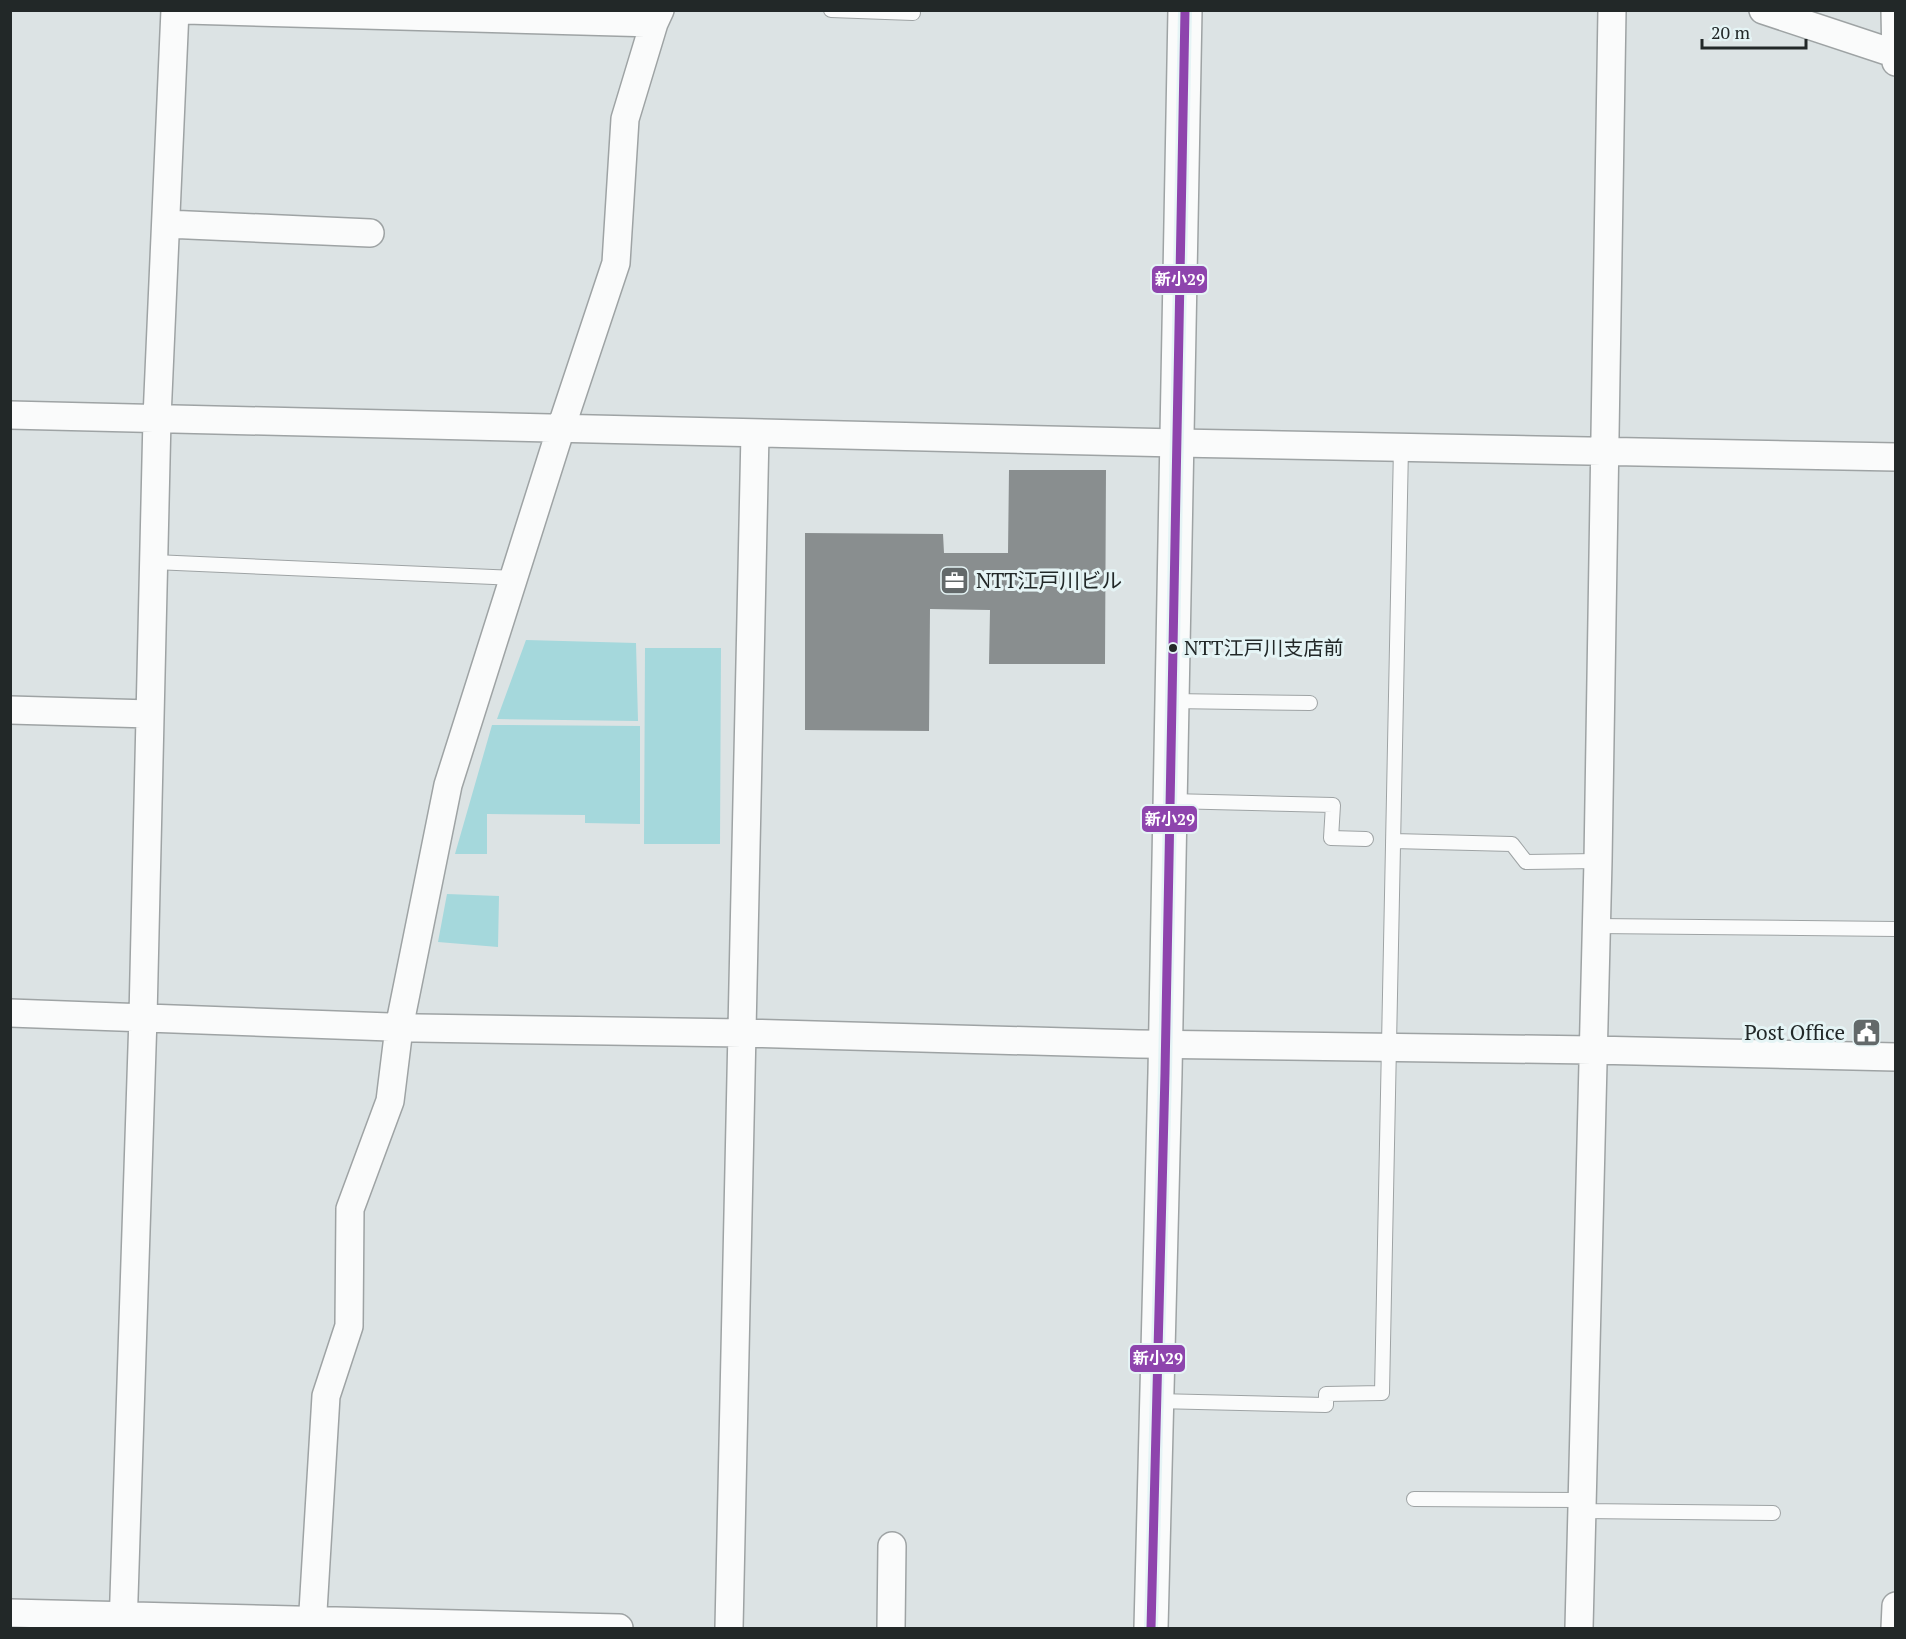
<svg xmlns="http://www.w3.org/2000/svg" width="1906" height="1639" font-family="'PT Serif','Noto Sans JP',serif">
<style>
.green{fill:#a5d8dc}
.building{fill:#898e8f}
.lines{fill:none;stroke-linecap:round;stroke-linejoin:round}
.service-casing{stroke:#9ea3a4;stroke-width:16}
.minor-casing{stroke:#9ea3a4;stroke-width:30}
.tertiary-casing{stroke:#9ea3a4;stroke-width:36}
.service{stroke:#fafbfb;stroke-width:14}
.minor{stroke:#fafbfb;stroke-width:27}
.tertiary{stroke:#fafbfb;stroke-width:33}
.bus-1-casing{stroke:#e5f4f5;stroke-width:14}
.bus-1{stroke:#8e44ad;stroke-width:9}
.bus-dot{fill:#222828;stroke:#e5f4f5;stroke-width:2}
.labels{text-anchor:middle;stroke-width:6;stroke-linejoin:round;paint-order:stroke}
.bus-label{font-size:20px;fill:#222828;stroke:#e5f4f5;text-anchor:start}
.poi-label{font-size:21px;fill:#222828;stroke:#e5f4f5;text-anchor:start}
.line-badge{stroke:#e5f4f5;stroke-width:2}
.badge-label{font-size:16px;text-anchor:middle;font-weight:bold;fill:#fff}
</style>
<rect width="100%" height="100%" fill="#dce3e4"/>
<!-- green -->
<path class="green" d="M526,640L636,643L638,721L497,719Z
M645,648H721L720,844H644Z
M492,725L640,726V824L585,823V815L487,814V854H455Z
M447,894L499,896L498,947L438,942Z"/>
<!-- building -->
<path class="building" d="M1009,470H1106L1105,664H989L990,610L930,609L929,731L805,730V533L943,534L944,553H1008Z"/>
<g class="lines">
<defs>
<path id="service" d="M831,10L913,13
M154,562L515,578
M1172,701L1310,703
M1170,801L1333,805L1331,838L1366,839
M1393,841L1512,844L1526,862L1598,861
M1596,926L1896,929
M1156,1401L1326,1405V1394L1382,1393L1401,447
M1414,1499L1582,1500
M1582,1511L1773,1513"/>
<path id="minor" d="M186,10L654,23
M1763,10L1896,54
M1895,10L1896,62
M166,224L370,233
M10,415L1177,443L1896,457
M10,710L150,714
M10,1013L417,1028L742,1033L1138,1044L1592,1050L1896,1057
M10,1613L619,1628
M123,1628L143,1017L157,418L175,10
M312,1628L326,1396L349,1326L350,1209L390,1101L399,1028L448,785L561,428L616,263L625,119L654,23L660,10
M729,1628L755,433
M891,1628L892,1546
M1579,1628L1598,861L1612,10
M1895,1628L1896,1606"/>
<path id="tertiary" d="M1151,1628L1165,1073L1185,10"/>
</defs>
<!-- service casing -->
<use href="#service" class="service-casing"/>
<!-- minor casing -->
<use href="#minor" class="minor-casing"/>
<!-- tertiary casing -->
<use href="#tertiary" class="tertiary-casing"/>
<!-- service -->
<use href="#service" class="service"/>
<!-- minor -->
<use href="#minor" class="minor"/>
<!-- tertiary -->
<use href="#tertiary" class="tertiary"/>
<defs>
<path id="bus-1" d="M1151,1628L1165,1073L1185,10"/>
</defs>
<!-- bus-1 casing -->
<use href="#bus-1" class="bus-1-casing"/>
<!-- bus-1 -->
<use href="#bus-1" class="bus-1"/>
</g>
<!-- icons -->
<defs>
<symbol id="office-square" viewBox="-11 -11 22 22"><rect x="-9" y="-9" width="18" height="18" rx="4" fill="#63696a" stroke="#e5f4f5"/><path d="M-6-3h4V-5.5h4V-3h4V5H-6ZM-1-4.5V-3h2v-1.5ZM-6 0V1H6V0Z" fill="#fff"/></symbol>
<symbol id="civic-square" viewBox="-11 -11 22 22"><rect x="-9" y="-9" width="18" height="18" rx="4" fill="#63696a" stroke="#e5f4f5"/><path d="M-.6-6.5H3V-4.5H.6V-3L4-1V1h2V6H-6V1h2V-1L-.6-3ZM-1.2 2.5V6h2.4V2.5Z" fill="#fff"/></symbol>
</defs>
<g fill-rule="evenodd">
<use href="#office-square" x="938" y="564" width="33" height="33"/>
<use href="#civic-square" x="1850" y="1016" width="33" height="33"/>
</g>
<!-- markers -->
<circle class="bus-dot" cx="1173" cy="648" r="5"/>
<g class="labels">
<!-- bus labels -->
<g class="bus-label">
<text x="1184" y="655">NTT江戸川支店前</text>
</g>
<!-- poi labels -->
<g class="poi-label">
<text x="976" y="588">NTT江戸川ビル</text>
<text x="1845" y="1040" text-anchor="end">Post Office</text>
</g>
</g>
<g class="line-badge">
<rect x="1151" y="265" width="57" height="29" rx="6" fill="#8e44ad"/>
<rect x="1141" y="805" width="57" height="28" rx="6" fill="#8e44ad"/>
<rect x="1129" y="1344" width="57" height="29" rx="6" fill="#8e44ad"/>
</g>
<g class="badge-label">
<text x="1180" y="285">新小29</text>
<text x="1170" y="825">新小29</text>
<text x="1158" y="1364">新小29</text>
</g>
<!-- border -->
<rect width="1906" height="1639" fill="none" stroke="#222828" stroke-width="24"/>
<!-- scale -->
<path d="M1702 39v9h104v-9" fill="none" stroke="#222828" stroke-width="3"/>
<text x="1711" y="39" font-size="18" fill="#222828" stroke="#e5f4f5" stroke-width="4.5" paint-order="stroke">20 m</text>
</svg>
